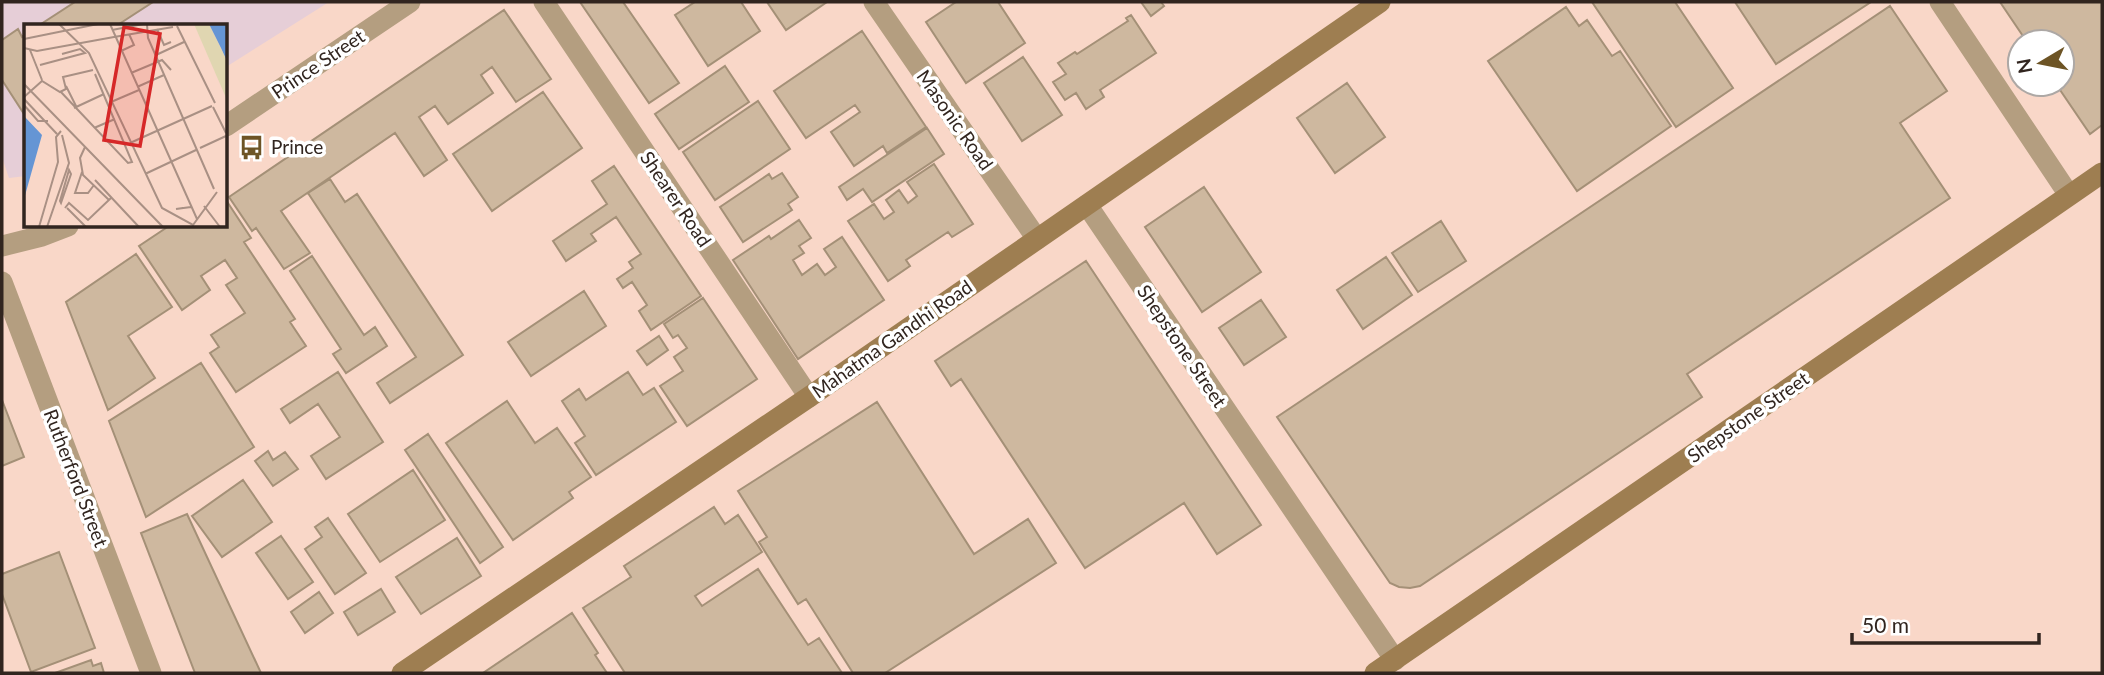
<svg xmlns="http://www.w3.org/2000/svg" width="2104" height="675" font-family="Lato,sans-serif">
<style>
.medical{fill:#e6ced7}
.building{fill:#ceb89f;stroke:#a49077;stroke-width:2}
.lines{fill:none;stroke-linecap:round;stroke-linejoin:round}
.minor{stroke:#b49e80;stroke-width:21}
.tertiary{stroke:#b49e80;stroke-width:21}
.secondary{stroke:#9e7e51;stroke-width:21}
.labels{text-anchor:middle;stroke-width:7;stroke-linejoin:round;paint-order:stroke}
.street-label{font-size:19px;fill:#31251f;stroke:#fff}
.poi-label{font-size:19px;fill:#31251f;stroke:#fff;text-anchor:start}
.inset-road{fill:none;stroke:#a99084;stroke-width:2}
.view{fill:#d62828;fill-opacity:0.15;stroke:#d62828;stroke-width:3.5}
.inset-edge{fill:none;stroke:#31251f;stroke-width:3.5}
</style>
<rect width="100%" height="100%" fill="#f9d7c8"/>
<!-- medical -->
<path class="medical" d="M2,2H329L226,67V26H26V176L9,178L2,157Z"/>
<!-- building -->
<path class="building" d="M75,2H153L116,26H38Z
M580,2H623L679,83L649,103Z
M695,2H741L760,31L708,66L675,15Z
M767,2H827L786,30Z
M956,2H998L1025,43L966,83L926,22Z
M1141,2H1161L1164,6L1151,16Z
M1592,2H1675L1733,88L1676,127Z
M1735,2H1871L1776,64Z
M2000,2H2102V125L2090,134L2056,84H2062V42H2027Z
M1890,6L1947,91L1900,123L1950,198L1687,374L1702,397L1420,586L1410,588L1399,587L1390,583L1277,417Z
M1566,7L1579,26L1587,20L1612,56L1620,51L1671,126L1577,191L1488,61Z
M504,10L551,79L516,102L492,67L481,75L493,93L448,124L435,106L419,117L447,160L424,176L395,133L281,211L310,253L284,269L256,228L252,231L229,197Z
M1131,15L1156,53L1100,90L1104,97L1086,109L1076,93L1065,100L1053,82L1066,74L1058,63L1075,52L1077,54L1128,21L1126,18Z
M18,29L22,37L26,34V117L2,80V40Z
M862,31L926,127L887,153L883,146L854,166L831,132L860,112L855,105L806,138L774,91Z
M1023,57L1062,115L1022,141L984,83Z
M725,66L749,102L679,149L655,114Z
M1347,83L1385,137L1335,173L1297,118Z
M543,92L582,148L492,211L453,154Z
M758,101L790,149L715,200L683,152Z
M927,128L944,154L872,202L863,189L847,200L839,187Z
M934,164L973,224L952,237L948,232L906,260L910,266L888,281L848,221L874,204L884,219L894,212L886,200L899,190L908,203L917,196L907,182Z
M614,166L701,296L651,330L639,311L647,305L632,282L623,288L617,279L633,268L629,262L641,254L616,217L591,234L596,241L566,261L553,241L607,204L592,181Z
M782,173L798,197L788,204L792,210L743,242L720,207L769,174L772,179Z
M330,179L345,202L357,194L463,355L390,403L377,383L416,357L308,193Z
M1204,187L1261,272L1202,312L1145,227Z
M226,200L251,238L244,242L295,319L290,322L306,346L236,392L210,353L219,347L211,335L245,313L226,285L237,278L225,260L201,276L210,290L182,310L139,246L169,226H226Z
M799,220L811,238L799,246L804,253L793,260L802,275L817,264L825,275L836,267L824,249L842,237L884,300L798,359L733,260L769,236L771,239Z
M1441,221L1466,261L1418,292L1392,253Z
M136,254L172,307L128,336L155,378L108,410L66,302Z
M312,256L364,335L375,327L387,346L346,373L333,354L341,349L290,271Z
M1386,257L1412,295L1363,329L1337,290Z
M1086,261L1261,525L1217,554L1184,503L1085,568L961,379L951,386L935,361Z
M584,291L606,326L531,376L508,342Z
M703,298L757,379L687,426L660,386L683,371L674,357L687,348L678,335L673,338L664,324Z
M1261,300L1286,337L1244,365L1219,328Z
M659,336L668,350L647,365L637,351Z
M201,363L254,447L146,517L109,421Z
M338,372L383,442L326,479L311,456L340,437L318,404L290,423L281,409Z
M628,372L643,395L654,388L676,422L596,475L575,443L585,436L562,401L579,389L586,400Z
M2,400L24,457L2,466Z
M507,401L535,443L557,428L591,477L569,492L573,498L513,540L446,443Z
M877,402L974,554L1028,519L1056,563L885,673H853L806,599L798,604L759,542L767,537L738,491Z
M428,434L503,547L480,563L405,450Z
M268,451L273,460L285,452L298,469L273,486L255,461Z
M413,470L445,520L380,562L348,514Z
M243,480L272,522L222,557L192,516Z
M714,507L725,524L738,515L762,552L695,596L702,606L758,569L808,645L819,638L842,673H625L583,608L631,577L624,566Z
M187,514L261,673H195L141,533Z
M328,518L366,573L335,594L305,549L322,537L315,527Z
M281,536L313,582L288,599L256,553Z
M457,538L481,576L421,614L396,577Z
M59,552L95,648L31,672L2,594V574Z
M381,589L395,612L358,635L344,612Z
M319,592L333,613L305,633L291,612Z
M572,613L598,653L595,655L607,673H483Z
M91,660L93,666L101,663L104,673H55Z"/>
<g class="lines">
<!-- minor -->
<path class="minor" d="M544,2L809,397
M874,2L1037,239
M1940,2L2069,195
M226,126L410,2
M1087,205L1395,660
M2,246L42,236L68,226"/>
<!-- tertiary -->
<path class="tertiary" d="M2,282L151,673"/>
<!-- secondary -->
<path class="secondary" d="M402,673L809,397L1380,2
M1375,673L2102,173"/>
</g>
<!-- icons -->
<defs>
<symbol id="bus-bare" viewBox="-9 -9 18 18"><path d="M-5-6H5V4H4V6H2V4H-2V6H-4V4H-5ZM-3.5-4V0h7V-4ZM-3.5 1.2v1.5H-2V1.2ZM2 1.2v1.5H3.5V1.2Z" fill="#6d5425" stroke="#fff" stroke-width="2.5" paint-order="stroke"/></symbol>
</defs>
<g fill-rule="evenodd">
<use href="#bus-bare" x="234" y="130" width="35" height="35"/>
</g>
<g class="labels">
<!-- street labels -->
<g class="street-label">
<text transform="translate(318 64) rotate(-34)" y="7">Prince Street</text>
<text transform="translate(955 120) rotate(55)" y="7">Masonic Road</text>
<text transform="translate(676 199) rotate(56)" y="7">Shearer Road</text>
<text transform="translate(892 339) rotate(-35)" y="7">Mahatma Gandhi Road</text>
<text transform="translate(1182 346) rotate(56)" y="7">Shepstone Street</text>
<text transform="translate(1748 417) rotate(-35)" y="7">Shepstone Street</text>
<text transform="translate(76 478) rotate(69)" y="7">Rutherford Street</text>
</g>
<!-- poi labels -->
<g class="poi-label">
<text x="271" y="154">Prince</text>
</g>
</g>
<!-- overview -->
<g transform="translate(24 24)">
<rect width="203" height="203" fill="#f9d7c8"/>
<path d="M170,0H185L203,37V76Z" fill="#e0d6b1"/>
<path d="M185,0H203V37L197,24ZM0,92L18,111L0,175Z" fill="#6595d4"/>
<path class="inset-road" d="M35,0L65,29L138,184L169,201L193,168M86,0L173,195M123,0L124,14L190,165M153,2L191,79M133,5L140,21L147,18M88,6L119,0M90,13L149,3M0,15L74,0M0,24L13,27L90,13M6,26L18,56M97,27L110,21L105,10M132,31L160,18M16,41L61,29L56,25L38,30M107,49L138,36L147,46M0,60L139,203M42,62L52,82M113,63L140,51M36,67L104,139L108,138L71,50M0,73L18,57L36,68L42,65L39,53L69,46M0,75L33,110M87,78L115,66M0,81L14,97H24M189,83L202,109M50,84L80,70M70,104L91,95M106,119L188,82M61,123L56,134L59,151L85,176M176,124L202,112M45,146L47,150L37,179L36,177ZM58,148L51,169H64L70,161M121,150L172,126M71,156L115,203M180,182L196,203M41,184L45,179L64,196L87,174M43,184L62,203M159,184L152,185L167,183M15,203L34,138L32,113L37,107M23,203L45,139L38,111"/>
<path class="view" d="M100,3L136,10L116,122L80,116Z"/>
<rect width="203" height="203" class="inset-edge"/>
</g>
<!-- border -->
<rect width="2104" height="675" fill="none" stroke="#31251f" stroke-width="7"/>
<!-- north arrow -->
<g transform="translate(2041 63) rotate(260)"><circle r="33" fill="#ffffff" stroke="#ada8a5" stroke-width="2"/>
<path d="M0-5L12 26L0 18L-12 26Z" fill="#6d5425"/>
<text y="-10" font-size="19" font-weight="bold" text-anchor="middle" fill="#31251f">N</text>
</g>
<!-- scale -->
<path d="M1852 633v10h187v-10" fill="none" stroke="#31251f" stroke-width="3.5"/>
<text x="1862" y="633" font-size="21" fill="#31251f" stroke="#ffffff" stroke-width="5" paint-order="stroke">50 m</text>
</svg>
